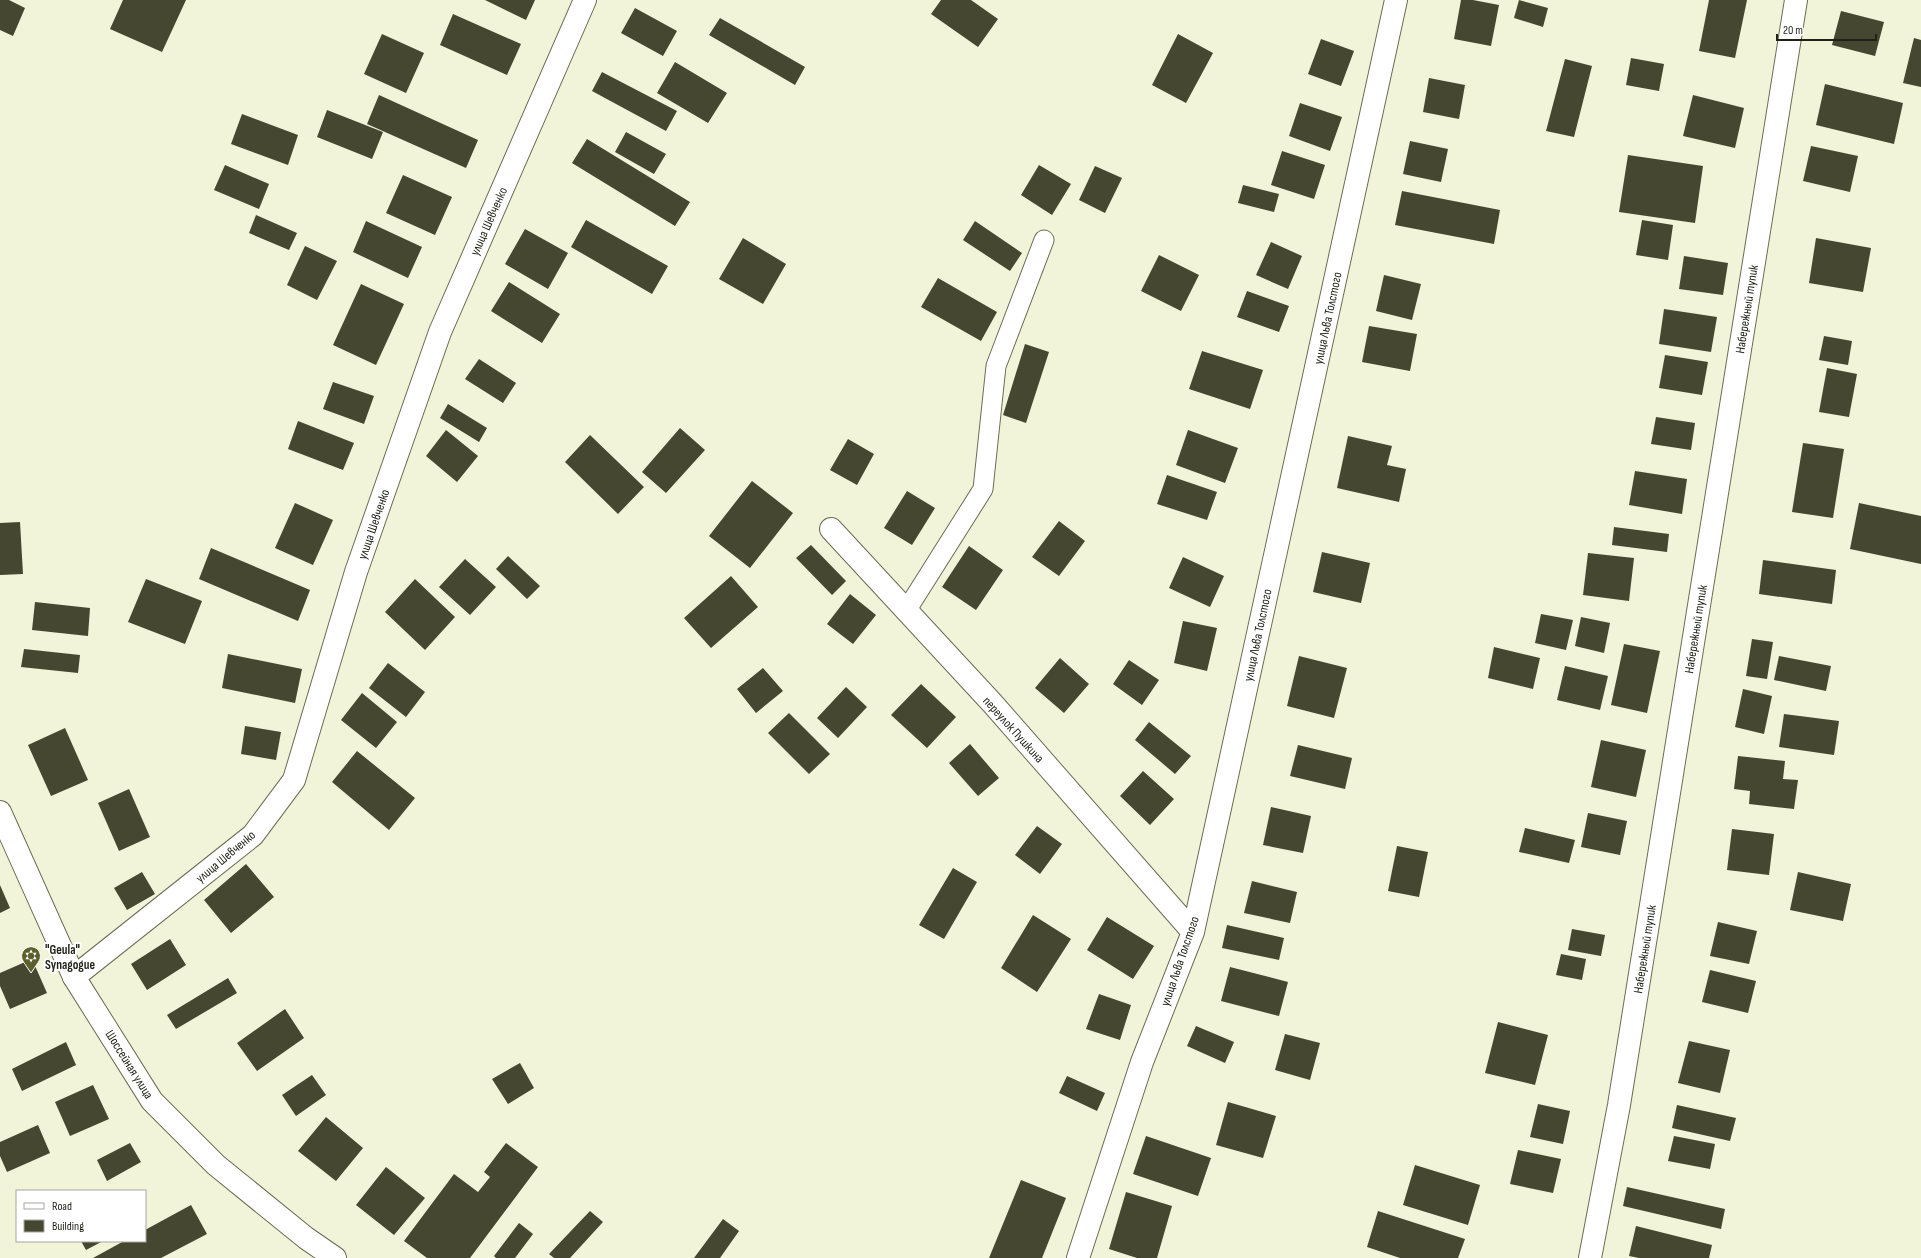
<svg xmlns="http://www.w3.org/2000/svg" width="1921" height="1258" font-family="'Sofia Sans Condensed',sans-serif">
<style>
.building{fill:#454730}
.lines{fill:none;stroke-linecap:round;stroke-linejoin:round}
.service-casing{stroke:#6a6d55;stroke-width:21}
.minor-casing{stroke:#6a6d55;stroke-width:24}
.secondary-casing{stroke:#6a6d55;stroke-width:24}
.service{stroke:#fff;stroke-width:19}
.minor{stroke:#fff;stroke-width:22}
.secondary{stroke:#fff;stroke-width:22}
.labels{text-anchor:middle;stroke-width:4;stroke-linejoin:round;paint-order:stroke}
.street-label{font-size:13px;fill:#1f2016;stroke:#fff}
.poi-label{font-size:13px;font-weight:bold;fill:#1f2016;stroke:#fff;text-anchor:start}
</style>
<rect width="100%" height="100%" fill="#f1f4d8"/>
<!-- building -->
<path class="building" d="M0,0H9L25,8L13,36L0,30Z
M123,0H186L162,52L110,29Z
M485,0H535L526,20Z
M941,0H971L998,19L978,47L931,14Z
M1461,0H1473L1499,5L1491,46L1454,39Z
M1519,0L1548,8L1543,27L1514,18Z
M1709,0H1747L1735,58L1699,51Z
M635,8L677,31L663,56L621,33Z
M1841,11L1884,22L1875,56L1832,45Z
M453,14L521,44L507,75L440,45Z
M720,18L805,67L795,85L709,35Z
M382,34L424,53L406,93L364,74Z
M1178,34L1213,53L1186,103L1152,85Z
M1914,38L1921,40V87L1903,83Z
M1321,39L1354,51L1341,86L1308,74Z
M1631,58L1664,64L1659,91L1626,85Z
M1565,59L1592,66L1574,137L1546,131Z
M675,62L727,93L708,123L657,93Z
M602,72L677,111L666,131L592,91Z
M1429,78L1465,85L1459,119L1423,112Z
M1825,84L1903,103L1894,144L1816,125Z
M379,95L478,140L466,168L367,124Z
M1693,95L1744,108L1735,148L1683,136Z
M1300,103L1342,117L1330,151L1289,136Z
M327,110L383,132L372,159L317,137Z
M242,114L298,135L288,165L231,144Z
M626,132L666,154L654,174L615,152Z
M587,139L690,202L675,226L572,163Z
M1410,141L1448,149L1441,182L1403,174Z
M1811,146L1858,156L1850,192L1803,181Z
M1282,151L1325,165L1314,199L1271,185Z
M1628,155L1703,166L1695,223L1619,212Z
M225,165L269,184L259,209L214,190Z
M1039,165L1071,184L1052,215L1021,195Z
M1095,166L1122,178L1105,213L1079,200Z
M403,175L452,197L435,235L386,213Z
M1243,185L1279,194L1274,212L1238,203Z
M1402,191L1500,210L1494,244L1395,225Z
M256,215L297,233L289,250L249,233Z
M586,220L668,266L652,294L571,247Z
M1642,220L1673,225L1668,260L1636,255Z
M366,221L422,247L408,278L353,252Z
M975,221L1022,253L1010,271L963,240Z
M525,229L568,253L548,289L505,264Z
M743,238L786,264L763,304L719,279Z
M1816,238L1871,248L1863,292L1809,283Z
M1271,242L1302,256L1288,289L1256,275Z
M305,246L337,261L317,300L287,285Z
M1159,255L1199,275L1181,311L1141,291Z
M1684,256L1728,263L1723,295L1679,289Z
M1384,275L1421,284L1412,320L1376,311Z
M938,278L997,312L981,341L921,307Z
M509,282L560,314L542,343L491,311Z
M361,284L404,304L376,365L333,345Z
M1247,291L1289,306L1279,332L1237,317Z
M1664,309L1717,317L1711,352L1659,344Z
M1369,326L1417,334L1410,371L1362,362Z
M1824,336L1852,341L1848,365L1819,360Z
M1025,344L1049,352L1026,423L1003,415Z
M1202,351L1263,370L1250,409L1189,389Z
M1665,355L1708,362L1702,395L1659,388Z
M479,359L516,383L503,403L465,379Z
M1827,368L1857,374L1849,417L1819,412Z
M333,382L374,396L364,424L323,409Z
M448,404L487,428L479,442L440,418Z
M1656,417L1695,423L1691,450L1651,444Z
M298,421L354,443L343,470L288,449Z
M680,428L705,450L666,493L642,472Z
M446,430L478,456L457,482L426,456Z
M1188,430L1238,448L1225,483L1176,465Z
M590,435L644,487L618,514L565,462Z
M1348,436L1392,446L1387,465L1406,469L1399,502L1337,488Z
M848,439L874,454L857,485L830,470Z
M1803,443L1844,449L1833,518L1792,512Z
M1635,471L1687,479L1682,514L1629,505Z
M1167,475L1217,492L1207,520L1157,504Z
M752,481L793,513L750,568L709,536Z
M907,491L935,508L912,545L884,528Z
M295,503L333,520L313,565L275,548Z
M1859,503L1921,516V564L1850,549Z
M1059,521L1085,541L1059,576L1032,557Z
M20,522L23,574L0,575V523Z
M1614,527L1669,534L1667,552L1612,545Z
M811,545L846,581L832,595L796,558Z
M969,546L1003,570L976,610L942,587Z
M211,548L310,590L298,621L199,579Z
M1322,552L1370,563L1361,603L1313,592Z
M1588,553L1634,558L1629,601L1583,595Z
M508,556L540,586L527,599L496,569Z
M1183,557L1224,576L1210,607L1169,588Z
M465,559L496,587L470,615L439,587Z
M1763,560L1836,570L1832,604L1759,594Z
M731,576L758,607L711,648L684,618Z
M146,579L202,601L185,644L128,622Z
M415,579L455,617L425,650L385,612Z
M850,594L876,615L853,644L827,624Z
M35,602L90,608L88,636L32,630Z
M1541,614L1573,620L1566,650L1535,643Z
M1581,617L1610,623L1604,653L1575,646Z
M1183,621L1217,628L1207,671L1174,663Z
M1752,639L1773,642L1767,679L1746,676Z
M1624,644L1660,651L1647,713L1611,705Z
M1494,647L1540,658L1533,689L1488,678Z
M24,649L80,655L78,673L21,667Z
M228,654L302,669L295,703L222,688Z
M1299,656L1347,668L1334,718L1287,706Z
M1779,656L1831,666L1826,691L1774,680Z
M1060,658L1089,684L1064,713L1035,688Z
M1129,660L1159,680L1142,705L1113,684Z
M388,663L425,692L406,717L369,688Z
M1565,666L1608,676L1600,710L1557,700Z
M763,668L783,691L756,713L737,689Z
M921,684L956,717L927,748L891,715Z
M846,687L867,707L838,738L817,718Z
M1743,689L1772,696L1764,734L1735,727Z
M362,693L397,722L376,748L341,720Z
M789,713L830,754L809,774L768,733Z
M1784,714L1839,721L1834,755L1779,747Z
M1149,722L1191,756L1175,774L1135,740Z
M245,726L281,732L276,760L241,754Z
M65,728L88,780L51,796L28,745Z
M1601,740L1646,750L1636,797L1591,787Z
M970,744L999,778L978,796L949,763Z
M1298,745L1352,758L1345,789L1290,776Z
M357,751L415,798L389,830L332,782Z
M1738,756L1785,761L1783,779L1798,780L1794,809L1749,804L1750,791L1734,789Z
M1143,771L1174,799L1150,825L1120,796Z
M129,789L150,837L119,851L98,803Z
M1271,807L1311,816L1303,853L1263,845Z
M1588,813L1627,821L1620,855L1581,847Z
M1037,826L1062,844L1040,874L1015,855Z
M1525,828L1575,840L1569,863L1519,852Z
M1732,829L1774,834L1769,875L1727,870Z
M1397,846L1428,852L1419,897L1388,891Z
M246,864L274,897L231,933L204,900Z
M953,868L977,882L944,939L919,925Z
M142,872L155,894L127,910L114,888Z
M1798,872L1851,884L1843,921L1790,910Z
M1252,881L1297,892L1290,923L1244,913Z
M0,885L10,908L0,913Z
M1033,915L1071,939L1037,992L1001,968Z
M1107,917L1154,946L1133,979L1087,950Z
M1718,922L1757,931L1749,964L1710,956Z
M1227,925L1284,938L1279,960L1222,948Z
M1572,929L1605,935L1601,956L1568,950Z
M170,939L186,965L147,990L131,964Z
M1561,954L1586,959L1582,980L1556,975Z
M32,959L47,993L10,1009L0,986V973Z
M1230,967L1288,982L1279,1016L1221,1001Z
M1710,970L1756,981L1748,1013L1702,1002Z
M228,978L237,993L176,1029L167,1015Z
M1099,994L1131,1005L1120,1040L1086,1029Z
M285,1009L304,1038L257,1071L237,1043Z
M1498,1022L1548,1035L1535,1085L1485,1073Z
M1196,1026L1234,1042L1225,1063L1187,1046Z
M1285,1034L1320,1043L1310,1080L1275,1070Z
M1689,1041L1730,1050L1720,1093L1678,1083Z
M66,1042L76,1065L22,1091L12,1069Z
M520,1063L534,1088L508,1104L492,1079Z
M312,1075L326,1095L296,1116L282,1095Z
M1067,1076L1105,1093L1097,1111L1059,1093Z
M93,1085L109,1119L70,1136L55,1102Z
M1228,1102L1276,1116L1263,1158L1216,1145Z
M1538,1104L1570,1111L1563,1144L1530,1137Z
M1677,1105L1736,1118L1730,1141L1672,1128Z
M326,1117L363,1148L336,1181L298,1151Z
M38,1125L50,1153L7,1172L0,1156V1142Z
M1146,1136L1211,1158L1198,1196L1133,1174Z
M1674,1136L1715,1144L1710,1169L1668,1161Z
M130,1143L141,1162L107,1181L97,1160Z
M506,1143L538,1167L470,1258H427L404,1241L454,1174L478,1192L490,1177L484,1172Z
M1518,1150L1561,1159L1553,1193L1510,1184Z
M1415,1165L1480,1185L1468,1225L1403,1205Z
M386,1167L425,1198L394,1235L356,1205Z
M1021,1180L1066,1198L1042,1258H989Z
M1627,1187L1725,1209L1721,1229L1623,1206Z
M1126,1192L1172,1206L1157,1258H1137L1109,1249Z
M191,1205L207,1234L161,1258H93L124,1241H145V1230Z
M590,1211L603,1222L570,1258H554L549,1254Z
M1378,1211L1465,1239L1458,1258H1400L1367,1247Z
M723,1219L739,1231L720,1258H694Z
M519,1223L533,1234L515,1258H496L494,1256Z
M1636,1226L1712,1245L1709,1258H1639L1629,1256Z
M81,1241H103L86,1250Z"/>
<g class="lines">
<defs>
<path id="service" d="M906,611L983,489L996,366L1044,240"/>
<path id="minor" d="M831,529L993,704L1193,932
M74,977L253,835L294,780L356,572L440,332L585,0
M1078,1258L1142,1062L1193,932L1396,0
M1590,1258L1619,1105L1796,0"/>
<path id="secondary" d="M0,812L74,977L152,1101L216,1165L306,1238L335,1258"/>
</defs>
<!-- service casing -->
<use href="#service" class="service-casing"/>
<!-- minor casing -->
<use href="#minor" class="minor-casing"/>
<!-- secondary casing -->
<use href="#secondary" class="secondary-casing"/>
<!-- service -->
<use href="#service" class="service"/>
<!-- minor -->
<use href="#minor" class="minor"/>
<!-- secondary -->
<use href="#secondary" class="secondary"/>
</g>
<!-- icons -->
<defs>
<symbol id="synagogue-pin" viewBox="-11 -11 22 30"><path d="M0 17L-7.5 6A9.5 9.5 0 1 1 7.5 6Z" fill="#5c602d" stroke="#fff"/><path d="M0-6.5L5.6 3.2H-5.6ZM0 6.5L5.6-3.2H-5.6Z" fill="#fff"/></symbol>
</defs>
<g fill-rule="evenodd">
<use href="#synagogue-pin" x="20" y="945" width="22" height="30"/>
</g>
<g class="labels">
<!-- street labels -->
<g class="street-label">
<text transform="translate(488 221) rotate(-66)" y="5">улица Шевченко</text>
<text transform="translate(1746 309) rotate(-81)" y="5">Набережный тупик</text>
<text transform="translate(1327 318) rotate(-78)" y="5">улица Льва Толстого</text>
<text transform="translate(373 524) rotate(-71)" y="5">улица Шевченко</text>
<text transform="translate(1695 629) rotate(-81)" y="5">Набережный тупик</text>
<text transform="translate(1257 635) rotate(-78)" y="5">улица Льва Толстого</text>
<text transform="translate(1014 729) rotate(48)" y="5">переулок Пушкина</text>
<text transform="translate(225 856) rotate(-40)" y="5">улица Шевченко</text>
<text transform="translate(1644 949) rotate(-81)" y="5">Набережный тупик</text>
<text transform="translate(1179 961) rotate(-71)" y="5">улица Льва Толстого</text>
<text transform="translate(130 1064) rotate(58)" y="5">Шоссейная улица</text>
</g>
<!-- poi labels -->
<g class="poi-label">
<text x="45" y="954">"Geula"<tspan x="45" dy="15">Synagogue</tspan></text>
</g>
</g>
<!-- legend -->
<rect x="16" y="1190" width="130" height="52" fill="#ffffff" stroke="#a5a6a2"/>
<rect x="24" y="1203" width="20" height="6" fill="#ffffff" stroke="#a5a6a2"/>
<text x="52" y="1210" font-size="12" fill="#1f2016">Road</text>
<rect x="24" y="1220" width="20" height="12" fill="#454730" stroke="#a5a6a2"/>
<text x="52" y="1230" font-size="12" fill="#1f2016">Building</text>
<!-- scale -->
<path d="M1777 34v6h99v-6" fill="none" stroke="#1f2016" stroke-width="2"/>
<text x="1783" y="34" font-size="12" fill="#1f2016" stroke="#ffffff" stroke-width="3" paint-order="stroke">20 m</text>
</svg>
